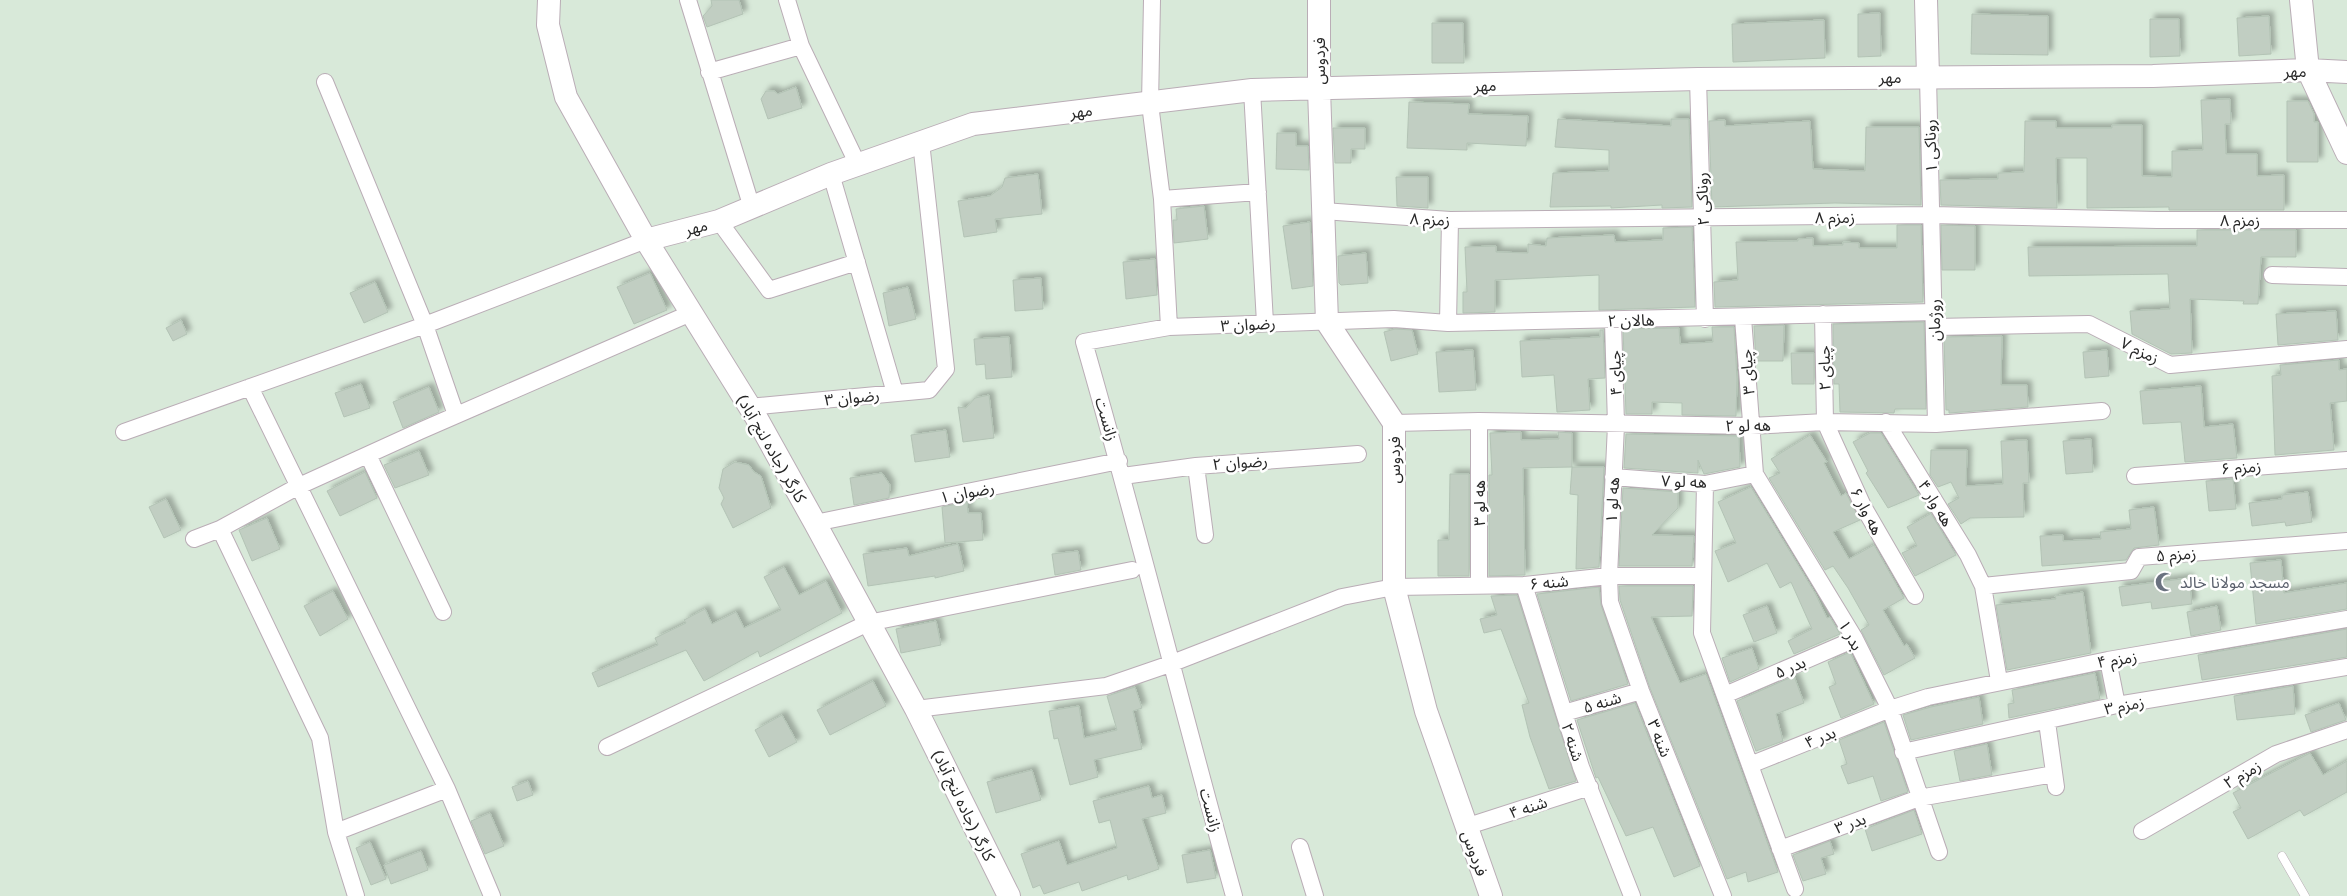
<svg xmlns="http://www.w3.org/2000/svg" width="2347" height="896" font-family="'Golos Text','Noto Sans Arabic',sans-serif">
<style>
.building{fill:#c1cec2;stroke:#b3c3b5;filter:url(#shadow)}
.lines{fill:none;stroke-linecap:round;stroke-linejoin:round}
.lane-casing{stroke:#baadb6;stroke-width:9}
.street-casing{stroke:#baadb6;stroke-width:18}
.secondary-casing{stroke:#baadb6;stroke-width:24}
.lane{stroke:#fff;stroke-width:8}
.street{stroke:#fff;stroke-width:16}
.secondary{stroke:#fff;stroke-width:22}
.labels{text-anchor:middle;stroke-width:5;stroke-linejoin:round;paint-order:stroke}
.street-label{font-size:16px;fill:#272727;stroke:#fff}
.worship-label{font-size:16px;fill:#5b616d;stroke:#fff;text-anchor:start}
</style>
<defs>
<filter id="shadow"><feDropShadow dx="4.5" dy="-4.5" stdDeviation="2.5" flood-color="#0004"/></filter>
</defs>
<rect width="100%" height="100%" fill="#d8e9d9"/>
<!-- building -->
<path class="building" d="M711,0H739L743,14L707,27L703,16L712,6Z
M1880,13L1881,56L1858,57V14Z
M1972,14L2048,16V55L1971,54Z
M2269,16L2271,54L2239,56L2237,18Z
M2150,19H2179L2180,56L2150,57Z
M1824,20L1825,58L1733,62L1732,24Z
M1432,23H1463L1464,63H1432Z
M796,87L802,108L768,119L761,99L766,91H774L778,94Z
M2230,99L2231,124H2225L2226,154H2257V176L2284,175V210H2169V207L2087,208V158H2056L2057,208L1941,205L1940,180L1998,179V173L2024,172L2025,121H2056V128H2112V125H2142V176L2172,177V151L2203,150L2201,100Z
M2287,101H2308L2314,114V122H2318V162H2287Z
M1409,102L1469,104L1468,114L1528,116L1526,146L1467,143V150L1407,148Z
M1558,119L1671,126V119H1689L1692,207L1662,208V205L1611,208V206L1550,207L1553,173L1609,171V150L1555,147Z
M1725,120V126L1810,121L1813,169L1833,170L1865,171L1866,127H1919L1921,205L1835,203L1712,207L1709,121Z
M1333,128H1365V149H1351V163H1335Z
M1277,133H1296V146H1308L1309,170L1276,169Z
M1038,174L1042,214L995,219L997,232L964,237L958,201L990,196L1002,187L1005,178Z
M1396,177H1428V208L1397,206Z
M1204,206L1208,239L1174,243L1173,220H1177L1176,209Z
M1310,222L1313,286L1292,289L1283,226Z
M1897,225H1921L1923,302L1715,307L1714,282L1738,280L1736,242L1798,241V239L1813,238V246L1843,245V242L1859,243V248H1897Z
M1941,225L1975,226V270H1942Z
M1692,227L1695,307L1599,310V275L1495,280V312L1463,313V292H1467L1465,247L1496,246V252L1528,253V244L1546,246L1547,238L1614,235L1615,242L1663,240V228Z
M2197,230H2296V257H2261L2258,304H2243L2244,301L2190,299L2192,353L2171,354L2132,334L2130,311L2170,309L2168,274L2029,276L2028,247L2197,246Z
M1366,253L1368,283L1341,285L1339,283L1338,256Z
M1155,259L1157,295L1126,299L1123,262Z
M650,273L667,310L634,324L617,287Z
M1041,278L1043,309L1015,311L1013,280Z
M375,282L388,312L364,323L350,293Z
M908,287L916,319L889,326L883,293Z
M2336,311L2338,340L2278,345L2276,314Z
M181,320L187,334L173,341L166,328Z
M1924,322L1926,409H1895L1894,413L1840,412L1839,384H1834L1833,324Z
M1784,325L1783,361H1756L1754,326Z
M1712,327H1734L1737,379L1736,416L1682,415V403L1652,402V414H1626L1623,329L1679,328L1680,344L1713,342Z
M1395,329L1412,330L1418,354L1391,361L1384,332Z
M1600,330H1603L1605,378L1588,379L1590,410L1557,412L1554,375L1522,377L1520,341L1600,337Z
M2002,336L2001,385H2027L2028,407L1949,413V410H1946L1944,337Z
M1009,337L1012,377L986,379L985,364L976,365L974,339Z
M1473,350L1476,390L1439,392L1436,352Z
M2107,350L2109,376L2085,378L2083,352Z
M1791,353H1814V384H1792Z
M2339,360V370L2347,369V401L2330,403L2334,450L2275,455L2272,376L2281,375L2280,365Z
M361,384L370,408L344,417L335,393Z
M2201,386L2204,427L2233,424L2237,458L2185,462L2181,422L2143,424L2140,391Z
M429,387L439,412L403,428L393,402Z
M989,395L994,438L963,442L958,407L966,408L975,398Z
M946,430L950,457L915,462L911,435Z
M1521,432V440L1559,439L1558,432L1572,433V467L1523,468L1525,575L1489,576V475H1492L1490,433Z
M1870,433H1881L1919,495L1888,508L1866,473L1868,471L1853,442Z
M1626,434L1739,436L1740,467L1704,474L1698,460V473L1624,468Z
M1810,435L1827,462L1824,463L1841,496L1846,493L1860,520L1833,532L1849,559L1874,545L1904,598L1883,610L1904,646L1907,644L1915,658L1884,675L1861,630L1869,625L1848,588L1833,566L1825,570L1769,478L1780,473L1771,459Z
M2091,439L2093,472L2066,474L2063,441Z
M2027,440L2029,483H2023L2024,517L1970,518L1961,524L1948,504L1959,498L1951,482L1938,487L1930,475L1931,450H1967L1966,486L2003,484L2001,441Z
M419,451L429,475L395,488L384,465Z
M735,462L749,465L754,472L761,476L771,508L733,528L721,504L724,498L719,488L723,469Z
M1572,467H1604L1599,567L1576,569L1578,495L1570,494Z
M365,472L377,498L340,516L327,491Z
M882,473L890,485L889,498L854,505L850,478Z
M1450,474H1469V576H1438V540H1449Z
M2233,479L2236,509L2209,511L2206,481Z
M1751,487L1815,593L1827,618L1830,617L1840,634L1794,654L1788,641L1812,629L1791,582L1780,588L1767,563L1728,582L1715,551L1736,543L1718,502Z
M1623,488L1678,492V508L1652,535L1694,536L1692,566H1619Z
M2308,492L2312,522L2286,526L2285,522L2252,526L2249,503L2282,499V495Z
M166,499L181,530L164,538L149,507Z
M967,502L968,513H981L983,540L945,543L942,507Z
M2154,507L2159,545L2134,548L2126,560L2042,566L2040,536L2063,535V541L2101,539L2100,532L2131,529L2129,510Z
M1930,512L1956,555L1915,576L1902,553L1917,546L1907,527L1930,514Z
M267,518L280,549L252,561L239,530Z
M958,544L964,571L935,578V576L868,586L863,554L907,548L909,556Z
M1078,551L1081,570L1055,575L1052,554Z
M2281,560L2284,593L2347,583V609L2256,624L2250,563Z
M784,567L799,595L826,581L842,613L760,657L758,651L704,681L686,650L598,687L592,673L658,645L655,638L686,623L684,620L705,609L712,624L736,612L744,628L781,610L764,577Z
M2189,578L2192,604L2152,609L2151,602L2122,606L2119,587Z
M1619,586H1693L1692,616L1651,617L1680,683L1706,674L1778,872L1748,882L1746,872L1727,879L1650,688L1620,600Z
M1599,587L1601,605L1628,684L1571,701L1537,594Z
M333,591L348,619L320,636L304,606Z
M2083,592L2091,653L2007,670L1996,605L2056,599L2055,596Z
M1517,595L1576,781L1549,789L1530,737L1522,705L1529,703L1501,629L1484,633L1480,619L1497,615L1491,596Z
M1767,606L1777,633L1754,642L1743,615Z
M2217,606L2221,630L2191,636L2187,612Z
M936,621L941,645L901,653L896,629Z
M2347,629V657L2202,680L2198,655Z
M1752,648L1759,669L1730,682L1722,658Z
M1850,652L1874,704L1841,718L1829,687L1836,684L1828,662Z
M2095,673L2100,699L2009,718L2008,704L2014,703L2012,690Z
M1794,676L1804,703L1776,714L1783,741L1756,751L1737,701Z
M873,681L886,706L830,735L817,710Z
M2293,686L2295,714L2237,720L2234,696Z
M1135,687L1142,708L1133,711L1142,749L1094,760L1098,777L1070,785L1058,738L1054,739L1049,711L1079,706L1084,738L1117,730L1107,696Z
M1979,697L1983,724L1911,740L1903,715L1931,707Z
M1635,703L1700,866L1674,877L1653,827L1626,836L1598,777L1596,778L1577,720Z
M2339,703L2346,720L2311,732L2305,715Z
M782,715L797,742L769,757L755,730Z
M1884,722L1908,792L1881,801L1873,776L1848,784L1841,766L1847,764L1839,740Z
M1987,744L1992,775L1960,781L1954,751Z
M2310,753L2323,775L2347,761V792L2304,816L2300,810L2248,839L2233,812L2241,808L2233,793Z
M1032,770L1041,800L996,813L987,782Z
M528,781L533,795L517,801L512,787Z
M1149,786L1152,798L1162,795L1166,813L1142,819L1159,869L1128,880L1127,875L1082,891L1079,882L1044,894L1040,885L1033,888L1021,854L1059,841L1067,865L1117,848L1110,820L1099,823L1093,801Z
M1914,810L1922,834L1872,851L1865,829Z
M490,813L504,846L485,854L471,821Z
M1830,841L1834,854L1821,858L1826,874L1803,881L1793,855Z
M370,842L386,879L371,885L356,848Z
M1210,850L1216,878L1187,883L1182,855Z
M421,851L428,870L391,884L384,865Z"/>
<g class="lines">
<defs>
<path id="lane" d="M2282,856L2305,896"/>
<path id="street" d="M688,0L752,208
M787,0L801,46L858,165
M1152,0L1150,104L1162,199L1169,327L1084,342C1137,526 1183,712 1234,896
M709,72L801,46
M1928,77L1936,424
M1698,79L1705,319
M325,82L425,325L456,415
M1252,90L1265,323
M831,174L895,393
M1162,199L1258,192
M1323,211L1450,220L1932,215L2157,220H2347
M719,221L769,290L857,262
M2272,275L2347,277
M1823,314L1825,422L1863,506L1915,596
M1743,318L1755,474L1855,639L1890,709L1939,852
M1613,321L1616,425L1609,576L1610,602L1641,691L1723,896
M1448,323L1450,220
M1169,327L1394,319L1448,323L1935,312
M1935,327L2089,324L2170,365L2347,349
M250,387L447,789L492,896
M749,407L929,390L946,369L921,142
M1886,422L1968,555L1983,586L1999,681
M1394,423L1479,421L1750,426L1825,422L1936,424L2102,411
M124,432L425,325L646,240
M368,455L443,612
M1196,466L1205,535
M1123,476L1196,466L1358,454
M2135,476L2347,460
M1613,477L1705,484L1755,474
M1705,484L1702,633L1795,889
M815,523L1119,461
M220,529L320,738L336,832L356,896
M194,539L220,529L297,487L420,431L691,313
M1479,585V421
M1524,585L1581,767L1632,896
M1983,586L2131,571L2139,557L2347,541
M2108,660L2117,705
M1725,695L1855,639
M916,709L1106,686L1170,664L1342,597L1394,587L1524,585L1609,576H1703
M1564,713L1641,691
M2047,722L2056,787
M607,747L868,623L1132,570
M1903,752L2117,705L2347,667
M1750,765L1890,709L1928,697L2108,660L2347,619
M1465,827L1590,787
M2142,831L2276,754L2347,730
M336,832L447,789
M1300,847L1315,896
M1780,849L1919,798L2054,774"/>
<path id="secondary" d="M549,0L548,25L566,97L646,240L756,417L815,523L916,709L1009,896
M1319,0V89L1327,322L1394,423V587L1426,711L1491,896
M1926,0L1928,77
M2301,0L2308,70L2347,153
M646,240L719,221L831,174L973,124L1252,90L1698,79L2153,76L2308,70L2347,72"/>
</defs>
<!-- lane casing -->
<use href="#lane" class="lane-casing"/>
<!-- street casing -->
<use href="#street" class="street-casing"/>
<!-- secondary casing -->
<use href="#secondary" class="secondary-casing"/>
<!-- lane -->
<use href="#lane" class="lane"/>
<!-- street -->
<use href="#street" class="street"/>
<!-- secondary -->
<use href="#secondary" class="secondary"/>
</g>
<!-- icons -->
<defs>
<symbol id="mosque-bare" viewBox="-9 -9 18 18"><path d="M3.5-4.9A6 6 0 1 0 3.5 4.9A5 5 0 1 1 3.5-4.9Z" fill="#6b7280" stroke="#fff" stroke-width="2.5" paint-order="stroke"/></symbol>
</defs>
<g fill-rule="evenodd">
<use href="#mosque-bare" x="2151" y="568" width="28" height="28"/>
</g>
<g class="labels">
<!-- street labels -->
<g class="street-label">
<text transform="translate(1319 61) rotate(-90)" y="6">فردوس</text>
<text transform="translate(2295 71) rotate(-1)" y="6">مهر</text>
<text transform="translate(1890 77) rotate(-1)" y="6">مهر</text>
<text transform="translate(1485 85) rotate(-2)" y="6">مهر</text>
<text transform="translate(1081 111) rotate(-7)" y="6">مهر</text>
<text transform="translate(1930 146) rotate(-92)" y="6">روناکی ۱</text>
<text transform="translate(1702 199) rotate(-92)" y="6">روناکی ۲</text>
<text transform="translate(1835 217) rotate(-1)" y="6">زمزم ۸</text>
<text transform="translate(1430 219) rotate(3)" y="6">زمزم ۸</text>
<text x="2240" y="226">زمزم ۸</text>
<text transform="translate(696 227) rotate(-15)" y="6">مهر</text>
<text transform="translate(1631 320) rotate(-1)" y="6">هالان ۲</text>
<text transform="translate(1934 320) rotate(-91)" y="6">روژمان</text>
<text transform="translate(1248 324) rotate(-3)" y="6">رضوان ۳</text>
<text transform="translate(2140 350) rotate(26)" y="6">زمزم ۷</text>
<text transform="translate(1824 368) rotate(-91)" y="6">چیای ۲</text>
<text transform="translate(1747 372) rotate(-94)" y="6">چیای ۳</text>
<text transform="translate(1615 373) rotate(-92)" y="6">چیای ۴</text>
<text transform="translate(852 397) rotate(-6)" y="6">رضوان ۳</text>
<text transform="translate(1107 419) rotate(74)" y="6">زانست</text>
<text transform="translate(1748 425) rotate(-1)" y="6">هه لو ۲</text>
<text transform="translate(772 448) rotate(60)" y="6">کارگر (جاده لنج آباد)</text>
<text transform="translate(1394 460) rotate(-90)" y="6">فردوس</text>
<text transform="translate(1240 462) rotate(-4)" y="6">رضوان ۲</text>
<text transform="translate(2241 467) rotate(-4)" y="6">زمزم ۶</text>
<text transform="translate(1684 481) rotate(2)" y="6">هه لو ۷</text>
<text transform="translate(967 492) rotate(-11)" y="6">رضوان ۱</text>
<text transform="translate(1612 500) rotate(-87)" y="6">هه لو ۱</text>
<text transform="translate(1479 503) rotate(-90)" y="6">هه لو ۳</text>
<text transform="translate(1936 503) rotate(58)" y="6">هه وار ۴</text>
<text transform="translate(1867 511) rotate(62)" y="6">هه وار ۶</text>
<text transform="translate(2176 554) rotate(-4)" y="6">زمزم ۵</text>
<text transform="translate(1549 582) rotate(-5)" y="6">شنه ۶</text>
<text transform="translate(1851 635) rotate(61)" y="6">بدر ۱</text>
<text transform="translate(2117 659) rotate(-9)" y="6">زمزم ۴</text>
<text transform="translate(1790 667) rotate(-23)" y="6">بدر ۵</text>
<text transform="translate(1602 702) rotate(-16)" y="6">شنه ۵</text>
<text transform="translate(2124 705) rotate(-11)" y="6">زمزم ۳</text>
<text transform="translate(1820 737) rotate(-22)" y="6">بدر ۴</text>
<text transform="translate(1660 738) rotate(68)" y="6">شنه ۳</text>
<text transform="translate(1573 742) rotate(72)" y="6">شنه ۲</text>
<text transform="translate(2242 774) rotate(-30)" y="6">زمزم ۲</text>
<text transform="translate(964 805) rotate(64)" y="6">کارگر (جاده لنج آباد)</text>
<text transform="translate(1528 807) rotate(-18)" y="6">شنه ۴</text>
<text transform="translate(1211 810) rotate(75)" y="6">زانست</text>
<text transform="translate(1850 823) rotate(-20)" y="6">بدر ۳</text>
<text transform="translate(1475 853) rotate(70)" y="6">فردوس</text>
</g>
<!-- worship labels -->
<g class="worship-label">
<text x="2180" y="588">مسجد مولانا خالد</text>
</g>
</g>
</svg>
